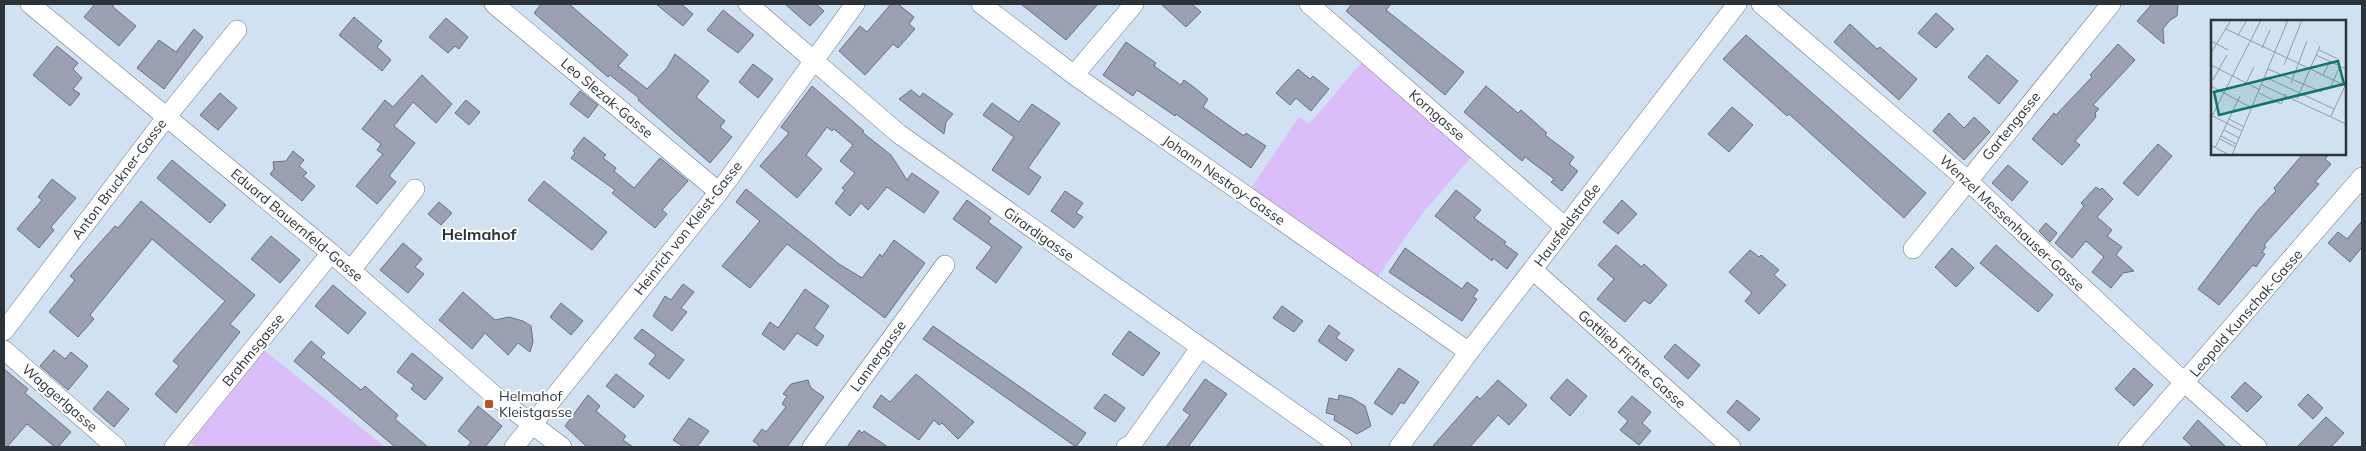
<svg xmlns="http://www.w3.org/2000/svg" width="2366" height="451" font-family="Mulish,sans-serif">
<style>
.green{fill:#dabdf9}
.building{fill:#9ba0b3;stroke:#6b7081}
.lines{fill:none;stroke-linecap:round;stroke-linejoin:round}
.minor-casing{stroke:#677784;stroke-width:20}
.minor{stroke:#fff;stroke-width:19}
.poi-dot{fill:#bb542a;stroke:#fff;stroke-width:2}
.labels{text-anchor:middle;stroke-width:4;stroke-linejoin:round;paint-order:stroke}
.street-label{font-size:14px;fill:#2c3339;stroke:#fff}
.poi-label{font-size:14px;fill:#2c3339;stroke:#fff;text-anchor:start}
.quarter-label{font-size:16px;font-weight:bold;fill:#2c3339;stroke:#fff}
.inset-road{fill:none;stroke:#8e9ca7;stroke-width:1}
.view{fill:#0f766e;fill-opacity:0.15;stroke:#0f766e;stroke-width:2.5}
.inset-edge{fill:none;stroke:#2c3339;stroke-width:2.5}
</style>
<rect width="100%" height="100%" fill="#d0e2f1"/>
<!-- green -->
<path class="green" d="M1363,61L1472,156L1422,214L1376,279L1249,191L1299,117L1309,124Z
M265,351L385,447H196L191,443Z"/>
<!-- building -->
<path class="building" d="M95,4H113V7L136,26L119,46L84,17Z
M541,4H569L628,55L618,66L647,89L667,68L675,54L709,81L696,97L725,121L720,127L732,137L710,163L638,100L639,98L610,75L608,77L534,13Z
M656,4H681L693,14L683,26Z
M785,4H816L824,11L810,26Z
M891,4H898L914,17L909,24L915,29L898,48L893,44L865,75L839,51L860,26L867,32Z
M1021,4H1098L1066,40Z
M1161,4H1192L1201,12L1186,27Z
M1352,4H1391L1386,10L1464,72L1445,95L1346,11Z
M2152,4H2178L2177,16L2170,20L2163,29L2164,44L2137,21Z
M723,10L754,35L738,53L707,30Z
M1936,13L1954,29L1936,48L1918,33Z
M354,17L382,41L377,47L391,60L382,71L339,35Z
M446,18L468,37L459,49L455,46L448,53L429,37Z
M1850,24L1877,49L1880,47L1917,79L1899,100L1834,42Z
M194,29L203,37L164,89L137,68L159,40L176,52Z
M1746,35L1926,193L1904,218L1789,114L1787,116L1723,59Z
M1126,42L1156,63L1154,66L1181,85L1184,80L1195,88L1208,99L1203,107L1244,136L1246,133L1266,146L1251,168L1176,114L1175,116L1137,90L1133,96L1103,75Z
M2118,44L2135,60L2093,105L2099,109L2095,113L2096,117L2075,141L2080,145L2062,165L2032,139L2054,113L2056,115L2092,77L2090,75Z
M57,46L78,63L73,69L82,78L73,89L80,94L70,106L33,75Z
M1987,55L2018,81L1999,104L1968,77Z
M753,64L773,79L758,98L739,82Z
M1298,69L1310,79L1313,76L1329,89L1311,111L1296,98L1290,105L1276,93Z
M422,75L452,104L436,123L413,102L394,126L415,143L389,176L396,182L377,204L356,186L383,154L377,150L381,144L362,129L385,100L393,107Z
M812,86L864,131L862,132L891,155L907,180L912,173L939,192L924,213L887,187L868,210L861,203L850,216L835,203L845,190L842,188L855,173L840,161L853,145L834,129L832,131L827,127L806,155L822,169L797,198L760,166L789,133L781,127Z
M1486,86L1518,113L1521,110L1547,133L1545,135L1574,157L1569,164L1578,171L1562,191L1551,182L1554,179L1525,157L1522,161L1464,112Z
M911,90L920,97L923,93L953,114L946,122L944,134L899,99Z
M580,91L598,105L588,118L570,104Z
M220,93L237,108L218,130L200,115Z
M466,100L480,112L469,125L455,113Z
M992,103L1019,122L1032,104L1060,123L1028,168L1041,177L1029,195L992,170L1014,137L983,115Z
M1732,107L1753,125L1729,152L1708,134Z
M1949,113L1964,128L1974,117L1990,132L1964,160L1933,131Z
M584,137L606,155L603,158L616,168L614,171L634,188L660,158L688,181L662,210L667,214L655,228L612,193L615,190L571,158L575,153L573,151Z
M2158,144L2172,156L2138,196L2123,183Z
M293,151L304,160L299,166L307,173L303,176L315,186L302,201L270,174L274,169L273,162L286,161Z
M2303,154H2330L2325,159L2331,164L2315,182L2319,184L2264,245L2266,247L2262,252L2265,254L2256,267L2253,265L2219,305L2198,289L2258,210L2276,191L2274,188Z
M172,160L226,205L210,223L157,178Z
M2008,165L2028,182L2012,201L1992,183Z
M52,179L76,198L51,227L54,230L39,248L17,229L42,200L38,197Z
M544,181L607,232L592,250L528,200Z
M2096,187L2100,190L2102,188L2113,199L2097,217L2112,230L2107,236L2122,247L2116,255L2134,271L2123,273L2111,288L2092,272L2104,257L2086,241L2072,258L2055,243L2084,206L2081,203Z
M746,189L839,264L862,278L880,254L882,257L894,240L925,263L885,318L787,244L750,288L722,266L760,221L736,202Z
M1456,190L1481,210L1474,218L1506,242L1504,244L1518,254L1507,269L1493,258L1492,261L1435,216Z
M1065,191L1083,203L1076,213L1083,217L1074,228L1051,211Z
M967,200L991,218L988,222L1022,247L996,283L976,268L992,247L953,219Z
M1622,200L1637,214L1618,234L1603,222Z
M141,201L255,295L230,324L240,332L176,413L155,394L179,366L173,361L225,301L152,239L90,315L94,319L78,337L49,312L75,280L70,276L115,226L118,228Z
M439,202L452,213L441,225L428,214Z
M2362,221V247L2350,262L2328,243L2338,232L2347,239Z
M2046,223L2057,233L2050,242L2039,231Z
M271,236L300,260L280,283L251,259Z
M403,243L422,259L415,267L424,274L408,293L380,270Z
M1616,245L1642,267L1644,264L1667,285L1650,304L1644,300L1625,322L1597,299L1614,279L1598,265Z
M1996,245L2053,295L2038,312L1980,263Z
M1405,248L1462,289L1467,282L1478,290L1473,297L1477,299L1462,321L1389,272Z
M1952,248L1974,268L1956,287L1935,267Z
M1750,250L1759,257L1761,255L1779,270L1774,275L1786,285L1759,314L1745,301L1752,293L1729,272Z
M683,284L694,292L681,308L687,312L672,331L653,316L665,296L671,300Z
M333,285L366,313L348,334L315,306Z
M805,289L829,306L814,328L824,336L817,346L797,333L784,350L762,334L770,322L778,328Z
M463,292L495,320L509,317L523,321L531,326L533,342L530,352L518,343L508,355L485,333L472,349L439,320Z
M561,303L583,321L571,335L550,317Z
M1282,306L1303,321L1294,332L1273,318Z
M1329,325L1340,333L1336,338L1354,350L1346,361L1318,341Z
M933,326L1086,433L1076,447L923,339Z
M642,329L684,360L669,379L649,364L656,355L634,338Z
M1129,331L1160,353L1143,376L1112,354Z
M311,341L325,353L321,357L361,390L365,386L398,415L395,419L428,447H395L294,361Z
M1675,344L1700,365L1688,379L1664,357Z
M54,350L65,359L71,352L88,366L68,390L40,366Z
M412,353L443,378L425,400L411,389L414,385L397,372Z
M1399,368L1419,382L1404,404L1401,402L1392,415L1374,403Z
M2134,368L2153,385L2134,406L2115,389Z
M4,369L28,389L25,393L71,432L58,447H55L27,424L7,447H4Z
M616,374L644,396L634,408L606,386Z
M916,374L974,422L958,439L942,423L939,425L934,420L919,440L873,407L881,395L890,402Z
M1205,379L1227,394L1188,447H1166L1190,415L1183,410Z
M1567,379L1587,396L1570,416L1550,398Z
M808,380L811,388L824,397L787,447H761L753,441L762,429L766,432L786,407L782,404L787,396L783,394L791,384Z
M1498,380L1527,405L1509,425L1498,415L1470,447H1432L1477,396L1480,399Z
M2245,382L2262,397L2247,412L2231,397Z
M108,391L129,409L114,427L93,409Z
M1105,394L1125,408L1115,422L1094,408Z
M2308,394L2323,408L2313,419L2298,405Z
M588,395L600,406L596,411L626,436L623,440L633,447H587L565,426Z
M1339,395L1352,398L1365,406L1371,426L1357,434L1334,420L1335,415L1326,413L1329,398L1338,400Z
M1632,396L1651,412L1642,423L1651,431L1639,445L1620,430L1628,421L1618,412Z
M1737,400L1760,419L1749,431L1727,412Z
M478,406L502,426L485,447H467L471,442L458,431Z
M2326,417L2344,433L2331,447H2297Z
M689,418L709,431L697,447H684L673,440Z
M2198,420L2226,447H2193L2183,438Z
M859,430L862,433L864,431L888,447H847Z"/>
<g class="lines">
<defs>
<path id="minor" d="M30,4L331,253L495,396L562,447
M494,4L719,192
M748,4L899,134L1342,447
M981,4L1074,75L1469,352
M1309,4L1565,227
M1761,4L1967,180L2185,383L2257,447
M1074,75L1134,4
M1913,249L2111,4
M351,270L415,189
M1533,270L1731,447
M4,331L168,115L237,30
M4,350L116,447
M174,447L331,253
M514,447L719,192L855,4
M812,447L945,265
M1126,447L1132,444L1200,348
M1399,447L1469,352L1737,4
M2128,447L2362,177"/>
</defs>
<!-- minor casing -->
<use href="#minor" class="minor-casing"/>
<!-- minor -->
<use href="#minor" class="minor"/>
</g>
<!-- markers -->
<rect class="poi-dot" x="484" y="399" width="10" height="10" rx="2.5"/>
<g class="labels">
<!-- street labels -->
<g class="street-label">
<text transform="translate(607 98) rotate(40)" y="5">Leo Slezak-Gasse</text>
<text transform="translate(1437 115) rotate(41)" y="5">Korngasse</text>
<text transform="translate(2011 126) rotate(-51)" y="5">Gartengasse</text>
<text transform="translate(119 179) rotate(-53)" y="5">Anton Bruckner-Gasse</text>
<text transform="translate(1224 180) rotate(35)" y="5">Johann Nestroy-Gasse</text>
<text transform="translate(2012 223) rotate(43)" y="5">Wenzel Messenhauser-Gasse</text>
<text transform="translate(297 225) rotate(40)" y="5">Eduard Bauernfeld-Gasse</text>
<text transform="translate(1567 225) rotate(-53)" y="5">Hausfeldstraße</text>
<text transform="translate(688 228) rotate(-52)" y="5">Heinrich von Kleist-Gasse</text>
<text transform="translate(1039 234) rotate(35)" y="5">Girardigasse</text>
<text transform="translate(2246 313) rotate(-49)" y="5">Leopold Kunschak-Gasse</text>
<text transform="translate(253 350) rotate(-51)" y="5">Brahmsgasse</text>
<text transform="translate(878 356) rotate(-54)" y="5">Lannergasse</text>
<text transform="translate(1632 359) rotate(42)" y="5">Gottlieb Fichte-Gasse</text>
<text transform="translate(60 398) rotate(41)" y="5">Waggerlgasse</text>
</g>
<!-- poi labels -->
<g class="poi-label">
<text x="499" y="401">Helmahof<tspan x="499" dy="16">Kleistgasse</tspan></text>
</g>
<!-- quarter labels -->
<g class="quarter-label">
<text x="479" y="240">Helmahof</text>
</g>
</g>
<!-- overview -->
<g transform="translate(2211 20)">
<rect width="135" height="135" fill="#d0e2f1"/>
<path class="inset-road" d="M15,9L135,66M27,15L36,0M0,21L17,30M51,28L59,10M108,30L127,39M0,33L20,0M105,35L135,49M0,45L49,70M73,45L91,0M57,49L111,72M112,55L119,41M54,57L123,89M2,60L16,35M35,63L43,47M80,63L96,21M51,65L135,104M0,66L41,88M120,66L129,46M48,73L70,84L75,74M86,79L109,26M0,95L31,111M120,96L135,64M0,98L50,0M18,99L33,107M13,110L28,118M10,116L25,124M9,119L24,127M0,125L18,135M4,128L29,76M21,135L77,0"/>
<path class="view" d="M127,41L133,64L8,95L3,72Z"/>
<rect width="135" height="135" class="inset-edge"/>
</g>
<!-- border -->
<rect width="2366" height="451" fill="none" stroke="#2c3339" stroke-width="10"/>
</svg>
